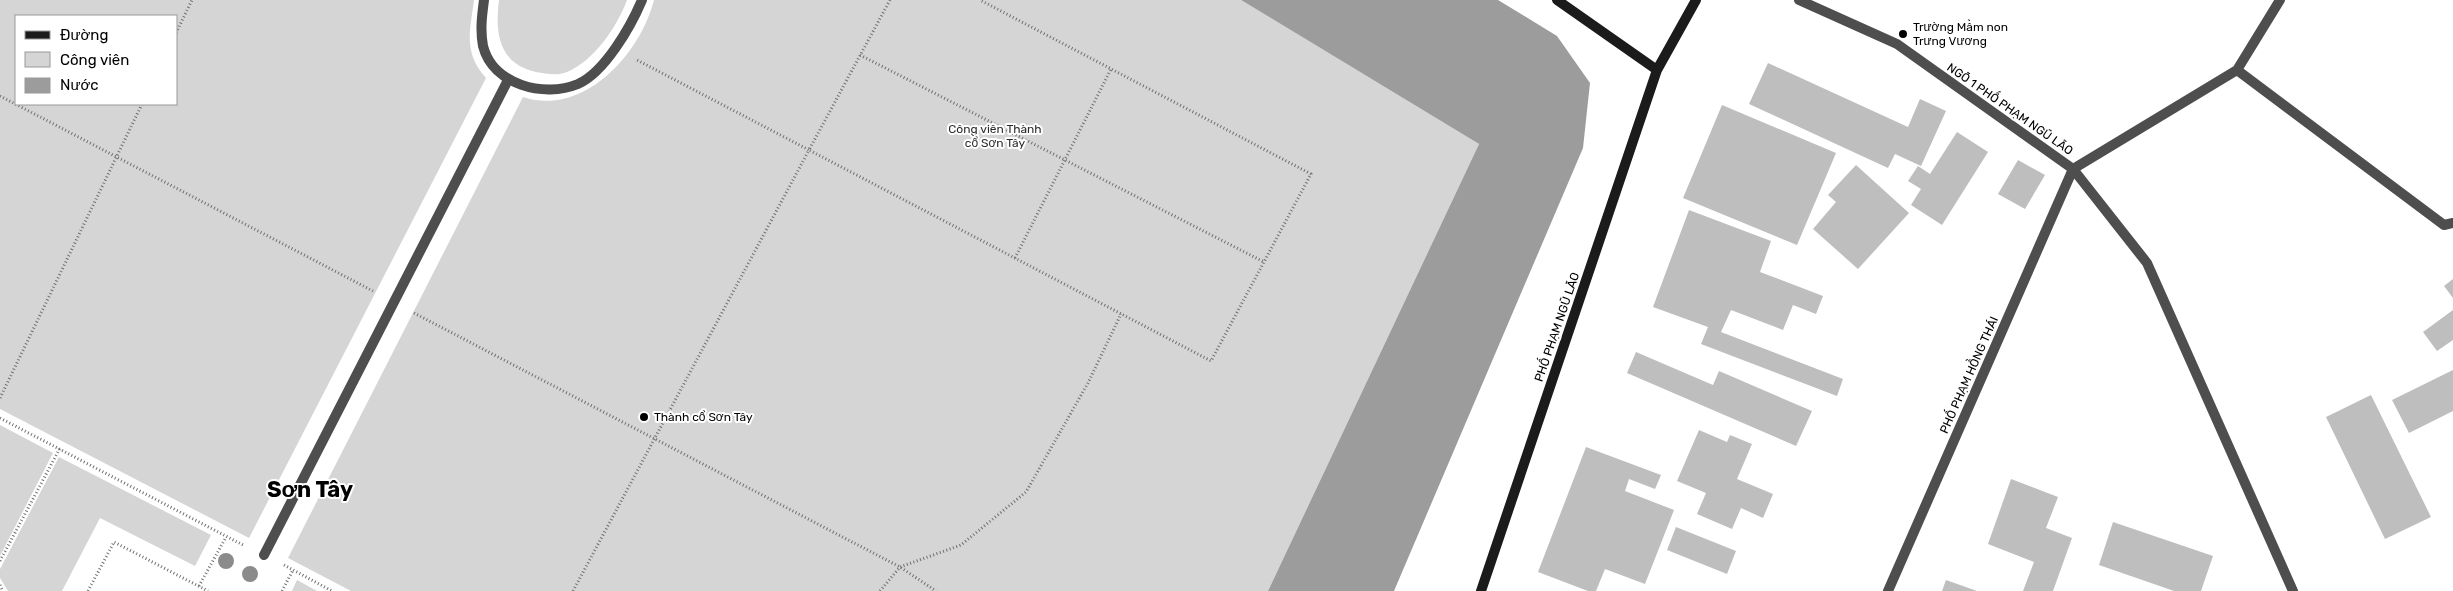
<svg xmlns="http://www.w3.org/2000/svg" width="2453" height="591" font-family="Rubik,sans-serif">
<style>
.green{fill:#d5d5d5;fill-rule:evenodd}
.water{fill:#9c9c9c}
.building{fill:#bebebe}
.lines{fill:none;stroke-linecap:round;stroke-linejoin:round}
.path{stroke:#707070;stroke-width:3;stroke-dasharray:1 2.5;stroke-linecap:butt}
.street{stroke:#4e4e4e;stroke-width:10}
.secondary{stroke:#1b1b1b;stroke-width:10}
.tree{fill:#8b8b8b}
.poi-dot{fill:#000;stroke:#fff;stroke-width:2}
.labels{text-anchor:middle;stroke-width:4;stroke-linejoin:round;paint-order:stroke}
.poi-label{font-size:12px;fill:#000;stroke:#fff;text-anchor:start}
.street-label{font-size:12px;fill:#000;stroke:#fff}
.park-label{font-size:12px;fill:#2c2c2c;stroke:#fff}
.town-label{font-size:22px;font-weight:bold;fill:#000;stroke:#fff}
</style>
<rect width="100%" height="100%" fill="#fff"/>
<!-- green -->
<path class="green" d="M0,0H474C470,31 463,53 486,78L249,538L0,409ZM16,16H176V104H16Z
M499,0H627C617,27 594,61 567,72C558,76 546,74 536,72C498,63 495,33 499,0Z
M654,0H1241L1479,144L1268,591H351L288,558L523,97C583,117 640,55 654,0Z
M0,425L53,453L0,556Z
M59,457L211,535L195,566L100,518L62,591H8L0,578V569Z
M297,580L317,591H292Z"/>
<!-- water -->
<path class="water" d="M1241,0H1498L1557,36L1590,83L1583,148L1394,591H1268L1479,144Z"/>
<!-- building -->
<path class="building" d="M1768,63L1908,127L1920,99L1946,111L1921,166L1895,154L1888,168L1749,104Z
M1722,105L1836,153L1797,245L1683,198Z
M1957,132L1988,152L1942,225L1911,205L1921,189L1908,181L1918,166L1930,174Z
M2018,160L2045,175L2025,209L1998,194Z
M1856,165L1909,213L1858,269L1813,229L1836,202L1828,195Z
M1689,210L1771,241L1760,272L1823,296L1816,314L1793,305L1783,330L1731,310L1721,332L1843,379L1837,396L1701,344L1708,327L1653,307Z
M2453,279V298L2444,286Z
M2453,310V340L2437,351L2423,332Z
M1636,352L1713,385L1719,371L1812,411L1796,446L1627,373Z
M2453,370V411L2409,433L2392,400Z
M2371,395L2431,517L2385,539L2326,417Z
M1699,430L1727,442L1730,435L1752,444L1737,479L1773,494L1763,518L1741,508L1732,529L1697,514L1706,493L1677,481Z
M1586,447L1661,475L1655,489L1629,479L1625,491L1674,510L1645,584L1605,569L1596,591H1588L1538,572Z
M2011,479L2058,497L2046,528L2072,538L2053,591H2023L2034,562L1988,544Z
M2113,522L2213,556L2201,591H2174L2099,565Z
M1676,527L1736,551L1727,574L1667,550Z
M1946,580L1977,591H1942Z"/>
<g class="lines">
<!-- path -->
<path class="path" d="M890,0L809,150L1211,361L1311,174L980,0
M176,33L192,0
M860,55L1264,262
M0,96L373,291
M1015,258L1111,69
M414,313L900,567L936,591
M0,398L142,104
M0,418L243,545
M0,561L60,448
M284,565L332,591
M0,585L3,591
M199,586L226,537
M88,591L114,542L208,591
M282,591L293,570
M573,591L809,150L635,59
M880,591L900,567L961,545L1026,492L1088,383L1121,314"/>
<!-- street -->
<path class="street" d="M484,0C482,15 480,30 483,46C493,85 544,98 578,84C605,72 631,26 642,0
M1799,0L1897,44L2073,169L2147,263L2293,591
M2237,70L2444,225L2453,223
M2073,169L2237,70L2280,0
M264,555L508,80
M1888,591L2073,169"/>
<!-- secondary -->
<path class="secondary" d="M1557,0L1657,70
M1481,591L1657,70L1696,0"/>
</g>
<!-- trees -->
<g class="tree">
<circle cx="226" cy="561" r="8"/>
<circle cx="250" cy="574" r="8"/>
</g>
<!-- markers -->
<g class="poi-dot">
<circle cx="1903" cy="34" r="5"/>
<circle cx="644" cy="417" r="5"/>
</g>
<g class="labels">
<!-- poi labels -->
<g class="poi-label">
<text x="1913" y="31">Trường Mầm non<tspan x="1913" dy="14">Trưng Vương</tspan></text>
<text x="654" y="421">Thành cổ Sơn Tây</text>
</g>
<!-- street labels -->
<g class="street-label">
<text transform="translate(2010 109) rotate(35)" y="4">NGÕ 1 PHỐ PHẠM NGŨ LÃO</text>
<text transform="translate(1557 327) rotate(-71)" y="4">PHỐ PHẠM NGŨ LÃO</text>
<text transform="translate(1969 375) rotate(-66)" y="4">PHỐ PHẠM HỒNG THÁI</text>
</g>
<!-- park labels -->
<g class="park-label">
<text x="995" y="133">Công viên Thành<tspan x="995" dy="14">cổ Sơn Tây</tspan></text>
</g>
<!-- town labels -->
<g class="town-label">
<text x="310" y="497">Sơn Tây</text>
</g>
</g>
<!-- legend -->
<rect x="15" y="15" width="162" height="90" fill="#ffffff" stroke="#999999"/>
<rect x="25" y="31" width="25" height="8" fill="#1b1b1b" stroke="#999999"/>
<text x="60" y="40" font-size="15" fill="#000000">Đường</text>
<rect x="25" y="52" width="25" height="15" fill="#d5d5d5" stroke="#999999"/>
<text x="60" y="65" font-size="15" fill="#000000">Công viên</text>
<rect x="25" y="78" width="25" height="15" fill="#9c9c9c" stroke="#999999"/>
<text x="60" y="90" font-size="15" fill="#000000">Nước</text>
</svg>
